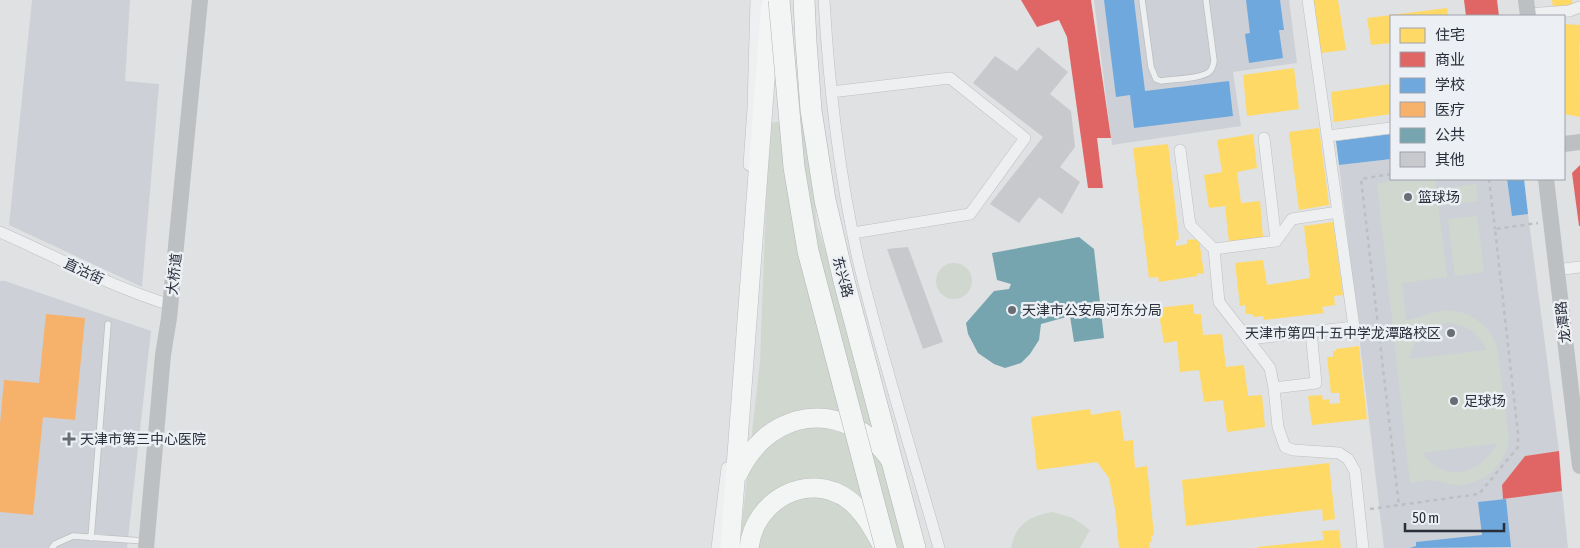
<svg xmlns="http://www.w3.org/2000/svg" width="1580" height="548" font-family="'Asap Condensed','Noto Sans SC',sans-serif">
<style>
.built{fill:#cdd0d6}
.green{fill:#d0d7cf;fill-rule:evenodd}
.homes{fill:#ffd966}
.shops{fill:#e06666}
.schools{fill:#6fa8dc}
.health{fill:#f6b26b}
.public{fill:#76a5af}
.building{fill:#c7c9cc}
.lines{fill:none;stroke-linecap:round;stroke-linejoin:round}
.lane-casing{stroke:#bdbfc1;stroke-width:7}
.street-casing{stroke:#bdbfc1;stroke-width:12}
.primary-casing{stroke:#bbbec1;stroke-width:20}
.highway-casing{stroke:#b1b4b8;stroke-width:22}
.path{stroke:#bdbfc2;stroke-width:2.5;stroke-dasharray:4 4;stroke-linecap:butt}
.lane{stroke:#eeeff0;stroke-width:5.5}
.street{stroke:#eeeff0;stroke-width:11}
.secondary{stroke:#bdc0c3;stroke-width:16}
.primary{stroke:#f3f4f4;stroke-width:19}
.highway{stroke:#f3f4f4;stroke-width:21}
.highway-bridge-casing{stroke:#b1b4b8;stroke-width:22;stroke-linecap:butt}
.highway-bridge{stroke:#f3f4f4;stroke-width:21}
.poi-dot{fill:#686d76;stroke:#eceff3;stroke-width:2}
.labels{text-anchor:middle;stroke-width:5;stroke-linejoin:round;paint-order:stroke}
.poi-label{font-size:14px;fill:#282f3b;stroke:#eceff3;text-anchor:start}
.street-label{font-size:14px;fill:#282f3b;stroke:#eceff3}
</style>
<rect width="100%" height="100%" fill="#dfe1e3"/>
<!-- built -->
<path class="built" d="M32,0H130L125,81L159,84L142,287L9,225Z
M1094,0H1289L1297,63L1233,72L1241,126L1112,145Z
M1391,159V179H1507L1510,201L1526,199L1559,451L1525,456L1502,485L1503,499L1562,491L1568,548H1384L1339,165Z
M0,281H5L151,331L127,548H0Z"/>
<!-- green -->
<path class="green" d="M807,118L817,226L848,314L913,548H739L760,362L769,123Z
M1414,179H1435L1447,277L1402,283L1406,320C1417,319 1428,313 1440,311C1465,308 1490,323 1497,348L1509,439C1506,465 1483,485 1457,485C1450,485 1444,482 1438,481C1429,479 1419,481 1410,483L1377,183ZM1447,323C1465,324 1480,333 1486,350L1410,359C1412,339 1428,326 1447,323ZM1497,443C1481,476 1444,484 1422,453Z
M1476,184L1478,201L1443,206L1441,189Z
M1477,216L1484,272L1455,276L1448,219Z
M936 281a18 18 0 1 1 36 0a18 18 0 1 1-36 0Z
M1053,512L1073,518L1090,530L1080,548H1011C1016,523 1030,516 1053,512Z"/>
<!-- homes -->
<path class="homes" d="M1313,0H1338L1346,50L1321,53Z
M1552,0H1572L1573,5L1553,8Z
M1447,8L1448,16H1391V43L1371,45L1367,18Z
M1564,24L1580,25V42H1579L1580,117L1564,114Z
M1294,68L1299,109L1247,116L1243,75Z
M1391,84V114L1334,122L1331,92Z
M1319,128L1329,205L1299,210L1289,132Z
M1253,134L1257,168L1237,172L1241,203L1260,201L1263,237L1229,242L1225,206L1209,208L1204,175L1222,172L1217,140Z
M1168,144L1179,239L1176,241V246L1187,244V240L1199,239L1204,274L1197,273V276L1159,282L1158,277L1149,278L1133,148Z
M1333,222L1343,295L1334,296L1335,305L1322,307L1324,313L1263,320L1264,316L1254,317L1252,314H1246L1245,305L1240,306L1235,263L1263,260L1267,285L1310,278L1304,226Z
M1193,304L1194,314H1201L1203,335L1222,334L1226,367L1244,365L1248,396L1262,395L1265,427L1227,432L1223,400L1204,402L1199,370L1180,372L1177,341L1164,343L1158,308Z
M1359,346L1367,419L1312,425L1308,396L1322,395L1323,400L1329,399L1330,404L1340,403L1339,393H1331L1327,357H1333V351H1336V349Z
M1090,409L1091,415L1120,410L1124,441L1133,440L1135,468L1147,466L1154,535L1151,536L1152,542H1149L1150,548H1119L1115,509L1109,478L1097,462L1037,470L1031,417Z
M1329,463L1335,519L1323,521L1322,509L1186,526L1182,480Z
M1339,530L1341,548H1258V547L1324,540L1322,531Z"/>
<!-- shops -->
<path class="shops" d="M1021,0H1091L1111,138H1097L1103,188H1088L1067,37L1059,20L1037,27Z
M1464,0H1497L1499,16H1466Z
M1580,165V226H1579L1572,173Z
M1559,451L1562,491L1503,499L1502,485L1525,456Z"/>
<!-- schools -->
<path class="schools" d="M1104,0H1134L1145,91L1229,81L1233,116L1134,128L1130,95L1116,97Z
M1246,0H1280L1284,30H1279L1283,58L1249,63L1245,34L1250,33Z
M1391,134V159L1339,165L1336,141Z
M1507,179H1524L1528,214L1512,216Z
M1506,499L1511,547L1410,548L1416,546V542L1482,535L1478,502Z"/>
<!-- health -->
<path class="health" d="M46,314L85,318L75,420L43,417L33,515L0,512V424L4,380L39,383Z"/>
<!-- public -->
<path class="public" d="M1079,237L1094,249L1104,338L1074,342L1070,316L1041,324L1039,340L1030,354L1021,363L1005,368L994,364L978,353L968,334L966,323L994,291L1009,289L1011,284L997,280L992,253Z"/>
<!-- building -->
<path class="building" d="M1038,47L1068,72L1050,94L1071,111L1075,147L1060,167L1080,182L1062,214L1039,197L1019,223L990,204L1043,137L973,83L995,56L1017,71Z
M908,247L943,342L923,349L887,249Z"/>
<g class="lines">
<defs>
<path id="lane" d="M1142,0L1151,67L1156,79L1161,81C1172,79 1201,79 1209,72C1213,69 1213,65 1214,61L1206,0
M91,538L108,324
M52,548L55,544L73,536L144,541"/>
<path id="street" d="M824,0C829,87 839,174 858,259C881,356 912,452 939,548
M1527,14L1569,11L1580,7
M831,92L950,78L1025,138L970,214L853,233
M1328,136L1391,128
M1180,150L1190,225L1214,249L1219,302L1270,368L1274,388L1278,427L1285,447L1293,450L1339,453L1348,459L1355,471L1363,548
M749,165L753,109L756,0
M0,232C57,257 111,287 171,305
M1276,241L1292,219L1338,212
M1214,249L1276,241L1264,138
M1556,270L1580,267
M1249,339L1354,327L1308,0
M1274,388L1316,383L1311,331
M717,548L727,468"/>
<path id="primary" d="M738,474C764,418 824,399 873,440C881,447 887,455 893,463
M730,548L771,0
M749,548C754,500 808,470 849,500C863,511 872,527 881,543"/>
<path id="highway" d="M804,0L806,42L811,110L825,200L844,281L915,548"/>
</defs>
<!-- lane casing -->
<use href="#lane" class="lane-casing"/>
<!-- street casing -->
<use href="#street" class="street-casing"/>
<!-- primary casing -->
<use href="#primary" class="primary-casing"/>
<!-- highway casing -->
<use href="#highway" class="highway-casing"/>
<!-- path -->
<path class="path" d="M1391,174L1361,179L1399,506
M1489,179L1495,229
M1370,509L1479,494L1518,447V434L1495,229L1538,223"/>
<!-- lane -->
<use href="#lane" class="lane"/>
<!-- street -->
<use href="#street" class="street"/>
<!-- secondary -->
<path class="secondary" d="M1526,0L1528,16
M1564,144L1580,142
M1546,179L1580,466
M146,548L163,355L169,318L200,0"/>
<!-- primary -->
<use href="#primary" class="primary"/>
<!-- highway -->
<use href="#highway" class="highway"/>
<defs>
<path id="highway-bridge" d="M779,0L794,167L808,251L886,548"/>
</defs>
<!-- highway-bridge casing -->
<use href="#highway-bridge" class="highway-bridge-casing"/>
<!-- highway-bridge -->
<use href="#highway-bridge" class="highway-bridge"/>
</g>
<!-- markers -->
<g class="poi-dot">
<circle cx="1408" cy="197" r="5"/>
<circle cx="1012" cy="310" r="5"/>
<circle cx="1451" cy="333" r="5"/>
<circle cx="1454" cy="401" r="5"/>
<path d="M66.5 431.5h5v5h5v5h-5v5h-5v-5h-5v-5h5z"/>
</g>
<g class="labels">
<!-- poi labels -->
<g class="poi-label">
<text x="1418" y="202">篮球场</text>
<text x="1022" y="315">天津市公安局河东分局</text>
<text x="1441" y="338" text-anchor="end">天津市第四十五中学龙潭路校区</text>
<text x="1464" y="406">足球场</text>
<text x="80" y="444">天津市第三中心医院</text>
</g>
<!-- street labels -->
<g class="street-label">
<text transform="translate(84 271) rotate(25)" y="5">直沽街</text>
<text transform="translate(174 274) rotate(-84)" y="5">大桥道</text>
<text transform="translate(843 277) rotate(75)" y="5">东兴路</text>
<text transform="translate(1563 322) rotate(-97)" y="5">龙潭路</text>
</g>
</g>
<!-- legend -->
<rect x="1390" y="15" width="175" height="165" fill="#eceff3" stroke="#9ea2a9"/>
<rect x="1400" y="28" width="25" height="15" fill="#ffd966" stroke="#9ea2a9"/>
<text x="1435" y="40" font-size="15" fill="#282f3b">住宅</text>
<rect x="1400" y="52" width="25" height="15" fill="#e06666" stroke="#9ea2a9"/>
<text x="1435" y="65" font-size="15" fill="#282f3b">商业</text>
<rect x="1400" y="78" width="25" height="15" fill="#6fa8dc" stroke="#9ea2a9"/>
<text x="1435" y="90" font-size="15" fill="#282f3b">学校</text>
<rect x="1400" y="102" width="25" height="15" fill="#f6b26b" stroke="#9ea2a9"/>
<text x="1435" y="115" font-size="15" fill="#282f3b">医疗</text>
<rect x="1400" y="128" width="25" height="15" fill="#76a5af" stroke="#9ea2a9"/>
<text x="1435" y="140" font-size="15" fill="#282f3b">公共</text>
<rect x="1400" y="152" width="25" height="15" fill="#c7c9cc" stroke="#9ea2a9"/>
<text x="1435" y="165" font-size="15" fill="#282f3b">其他</text>
<!-- scale -->
<path d="M1405 523v8h99v-8" fill="none" stroke="#282f3b" stroke-width="2.5"/>
<text x="1412" y="523" font-size="15" fill="#282f3b" stroke="#eceff3" stroke-width="4" paint-order="stroke">50 m</text>
</svg>
